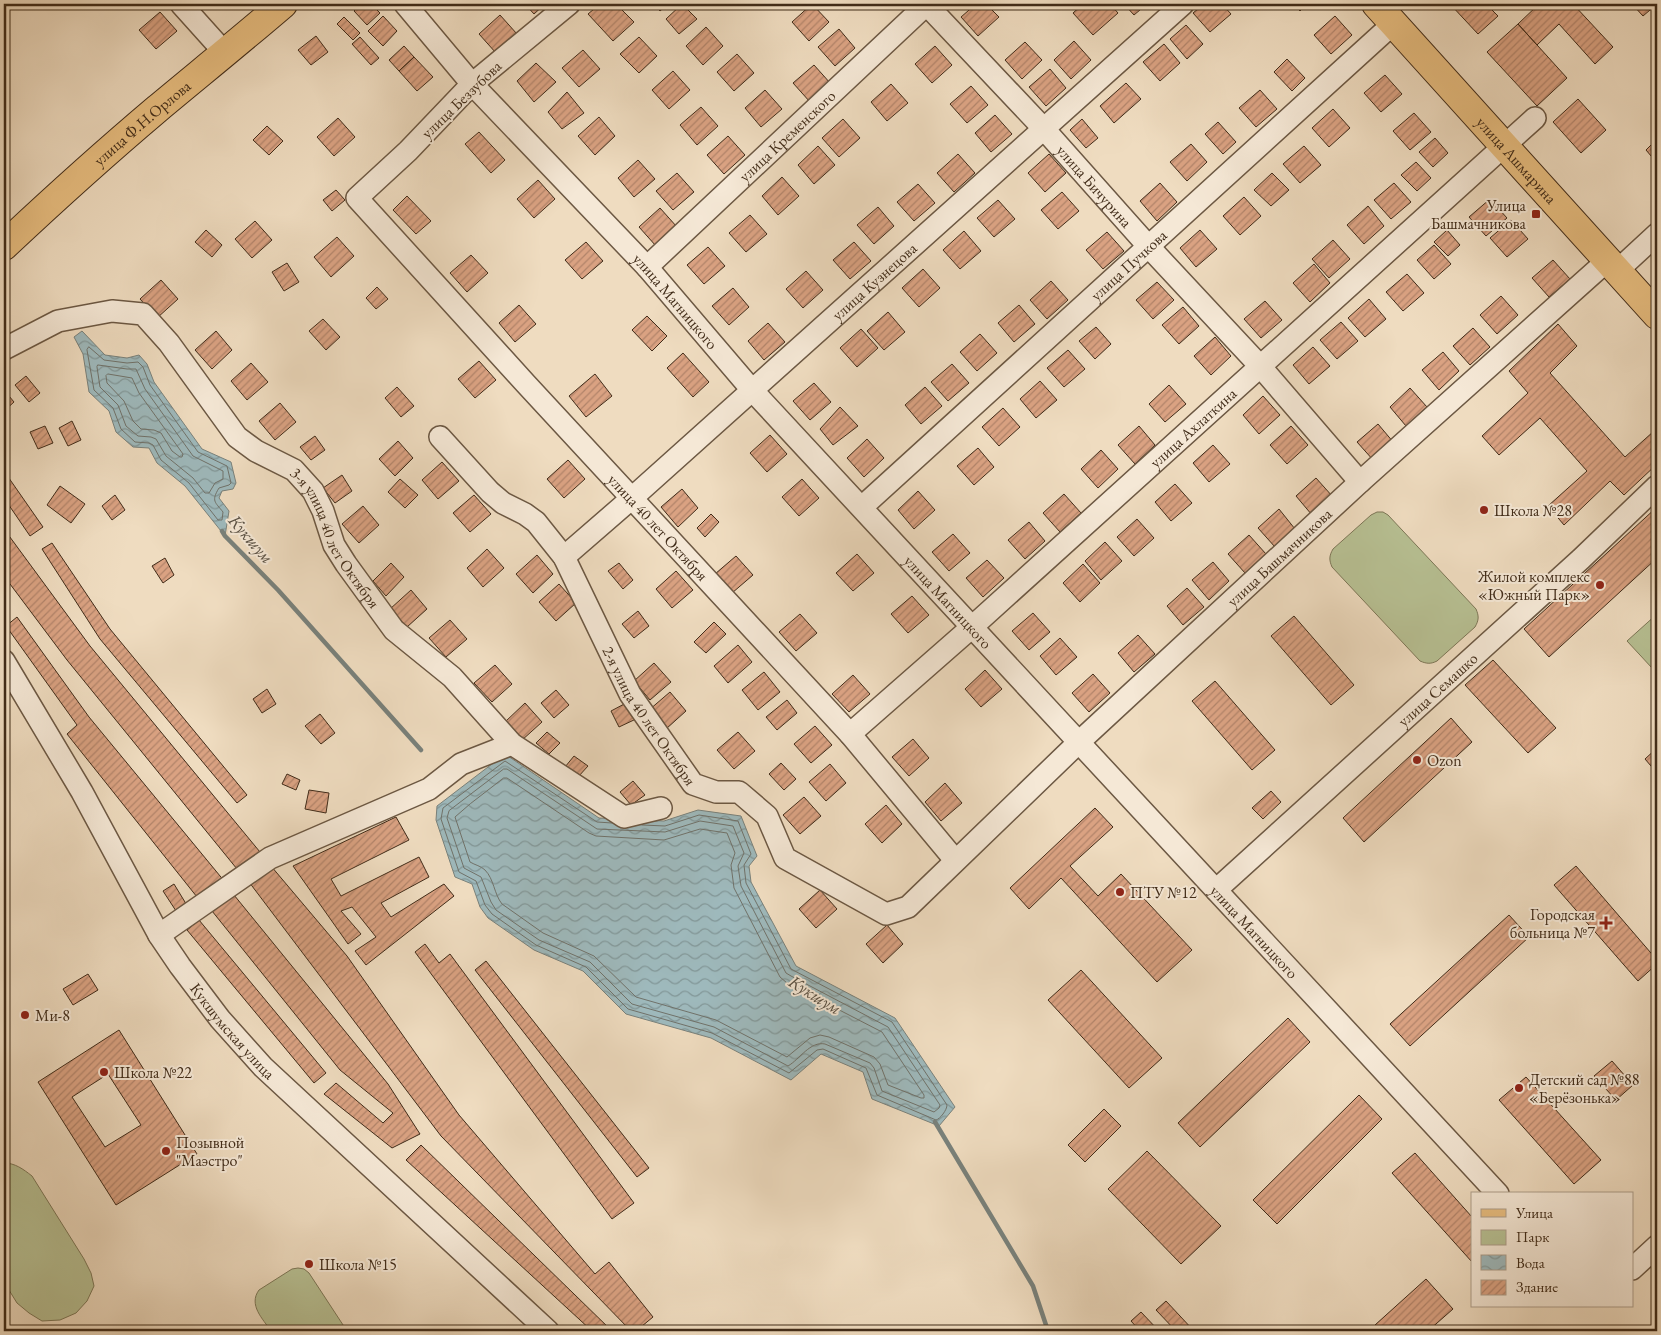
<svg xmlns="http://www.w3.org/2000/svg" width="1661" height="1335" font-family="'EB Garamond',serif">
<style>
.green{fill:#b7c093;stroke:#7c7656}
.water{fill:url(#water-waves);stroke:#79817b}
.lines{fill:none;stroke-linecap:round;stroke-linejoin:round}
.shore{stroke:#70726a;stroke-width:1}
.stream{stroke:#79817b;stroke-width:4.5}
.building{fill:url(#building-hatch);stroke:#412c19;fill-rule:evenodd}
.minor-casing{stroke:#6c5843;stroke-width:24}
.major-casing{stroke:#412c19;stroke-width:30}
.minor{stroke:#f5e8d6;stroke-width:21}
.major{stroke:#e8be80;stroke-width:28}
.poi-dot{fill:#8f2418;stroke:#f5e8d6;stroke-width:2}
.labels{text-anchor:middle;stroke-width:4;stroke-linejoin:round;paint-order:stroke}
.street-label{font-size:16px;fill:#412c19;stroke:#f5e8d6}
.poi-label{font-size:16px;fill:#412c19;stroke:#f5e8d6;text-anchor:start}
.water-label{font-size:18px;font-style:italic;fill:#584f42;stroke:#f5e8d6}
</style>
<defs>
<pattern id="water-waves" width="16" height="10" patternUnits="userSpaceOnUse" patternTransform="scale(1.25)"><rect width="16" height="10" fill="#9eb9bc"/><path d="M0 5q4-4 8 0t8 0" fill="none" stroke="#829798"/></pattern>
<pattern id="building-hatch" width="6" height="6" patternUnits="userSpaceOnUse" patternTransform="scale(1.25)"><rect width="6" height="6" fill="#daa282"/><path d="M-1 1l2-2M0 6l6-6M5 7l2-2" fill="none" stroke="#b2846a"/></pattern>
</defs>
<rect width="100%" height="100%" fill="#efdcc0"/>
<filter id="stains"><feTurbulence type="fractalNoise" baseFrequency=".004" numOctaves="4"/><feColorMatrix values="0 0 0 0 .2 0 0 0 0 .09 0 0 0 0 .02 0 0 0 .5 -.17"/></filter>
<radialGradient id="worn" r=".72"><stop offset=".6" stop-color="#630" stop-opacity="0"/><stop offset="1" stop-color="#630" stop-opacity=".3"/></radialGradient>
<!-- green -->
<path class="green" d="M1377,512H1383L1388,515L1476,609C1479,616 1479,620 1475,627L1437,661C1431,664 1427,664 1420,661L1332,567C1329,560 1329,556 1333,549L1371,515Z
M1657,614V663L1652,668L1627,641Z
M4,1163C15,1163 23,1169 32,1176L84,1259L91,1273L94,1286L87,1301L76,1313L60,1320L42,1321L29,1313L17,1303L4,1282Z
M298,1268L304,1269L309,1273L347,1331H271C263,1319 248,1305 259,1290L292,1269Z"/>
<!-- water -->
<path class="water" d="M82,331L105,355L127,358L139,355L147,364L154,382L202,449L231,462L236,483L233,489L222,491L219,498L229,511L225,536L185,486L157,463L149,448L133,447L116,432L109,411L89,392L83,354L74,337Z
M505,754L599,818L664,821L698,810L741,816L757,856L749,866L751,882L796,966L895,1018L955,1107L939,1126L872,1099L863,1072L821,1054L791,1080L711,1038L626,1014L583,971L534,950L488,918L480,907L472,884L455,877L436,820L437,806Z"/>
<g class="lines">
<!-- shore -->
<path class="shore" d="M89,347L104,360L127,363L138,362L143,367L150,385L198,452L227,466L231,483L229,485L219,488C211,501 215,502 223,512L222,520H218L189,483L161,460L153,445L149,443L135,442L121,429L113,408L94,390L87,350Z
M98,365L127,369H136L145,389L193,456L223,471V479L215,483L209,493H205L193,478L166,456L156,439L151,437L138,436L126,426L118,405L100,387L97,367Z
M108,374L132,378L139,393L183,454L182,457H180L172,451L161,433L154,430L141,429L133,421L124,401L107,383L106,376Z
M504,769H507L597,829L665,832L700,821L733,826L744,853L738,866L741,886L786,973L791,976L888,1027L940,1105L939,1108L934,1112L882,1091L874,1068L870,1063L825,1044C810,1041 800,1059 788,1066L714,1027L632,1004L590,962L539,940L496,910L491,902L481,877L464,868L447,818L449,811Z
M504,778H507L589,833L596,836L664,840L700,829L727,833L735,853L731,865L734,888L780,977L787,983L882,1032L924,1095V1098H921L888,1085L880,1064L874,1057L829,1037L820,1035L810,1038L787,1057L716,1020L636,997L594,956L543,933L502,904C494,894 494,879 485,870C481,866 475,865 470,862L455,817L470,804Z
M612,823L597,822L505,761L443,808L441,819L459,872L476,881L485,905L492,914L536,945L586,967L628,1009L712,1033L789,1073L817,1050L823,1049L866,1068L877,1095L936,1120C940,1119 947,1110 947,1105L892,1022L791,969L746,883L744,865L751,854L738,821L699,815L665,826L642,825"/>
<!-- stream -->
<path class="stream" d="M222,531L225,536L278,590L421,750
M935,1122L1033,1286L1048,1331"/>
</g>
<!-- building -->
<path class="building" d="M361,4H371L380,13L367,25L354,11Z
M452,4H463L456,9Z
M525,4H545L534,14Z
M600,4H616L634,22L613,41L588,14Z
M654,4H668L660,11Z
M682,4L697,19L679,34L666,19Z
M812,4L829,22L809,41L792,22Z
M976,4H986L999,17L978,36L961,17Z
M1083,4H1110L1118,13L1093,35L1073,13Z
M1124,4H1147L1134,15Z
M1204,4H1222L1231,14L1210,32L1193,13Z
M1293,4H1307L1300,11Z
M1450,4H1486L1498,16L1478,34Z
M1539,4H1573L1613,47L1595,64L1559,24L1537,45L1518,24Z
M1632,4H1657L1643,16Z
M160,12L177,31L156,49L139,30Z
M500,15L517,34L496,53L479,34Z
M383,16L397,31L383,46L368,31Z
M1335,16L1352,35L1331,54L1314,35Z
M344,17L360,33L353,40L337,24Z
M1518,24L1567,78L1537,106L1487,52Z
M1186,25L1203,44L1187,59L1170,39Z
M706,27L723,46L703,65L686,46Z
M839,29L855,48L835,66L818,47Z
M316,36L328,52L311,65L298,50Z
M360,37L379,58L371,65L352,44Z
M639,37L657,56L639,73L620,54Z
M1074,41L1091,60L1071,79L1054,60Z
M1025,42L1042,60L1022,79L1005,60Z
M1164,44L1180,63L1160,81L1143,62Z
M404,46L414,57L399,71L389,60Z
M935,46L952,65L932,83L915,64Z
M583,50L600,69L579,87L562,68Z
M737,54L754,73L734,91L717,72Z
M414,57L433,77L417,91L399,71Z
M1287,59L1305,78L1292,91L1274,72Z
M536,63L556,82L534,102L517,81Z
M814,65L831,84L810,102L793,83Z
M1050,69L1066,88L1046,106L1029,87Z
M673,71L690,90L669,109L652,90Z
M1385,75L1402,94L1381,112L1364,93Z
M1126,83L1141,99L1114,123L1100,106Z
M891,84L908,103L887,121L871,102Z
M971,86L988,105L967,123L950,104Z
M765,90L782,109L761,127L745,108Z
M1260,90L1277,109L1256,127L1239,108Z
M567,92L584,113L562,129L548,112Z
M1578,99L1606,130L1581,153L1553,122Z
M701,107L718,126L697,145L680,125Z
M1333,109L1350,128L1329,147L1312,128Z
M1414,113L1431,132L1410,150L1393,131Z
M995,115L1012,134L991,152L975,133Z
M599,117L615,136L595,155L578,136Z
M338,118L355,137L334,156L317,137Z
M843,119L860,138L839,157L822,138Z
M1082,119L1098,138L1086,148L1070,130Z
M1218,122L1236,142L1223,154L1205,134Z
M267,126L283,141L269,155L253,140Z
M479,132L505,160L491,173L465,144Z
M728,136L745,155L724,174L707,155Z
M1435,138L1448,153L1433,167L1419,152Z
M1657,139V163L1646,150Z
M1191,144L1207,162L1187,181L1170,162Z
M818,146L835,165L814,184L798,165Z
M1304,146L1321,165L1300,183L1283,164Z
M958,154L975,173L954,192L937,173Z
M1049,154L1066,173L1045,192L1028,173Z
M638,160L655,179L634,197L618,178Z
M1416,162L1431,178L1417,191L1401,175Z
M677,173L694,192L673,210L656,191Z
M1272,173L1289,190L1271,206L1254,190Z
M782,177L799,196L778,215L762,196Z
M538,180L555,199L534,218L517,199Z
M1160,183L1177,202L1157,221L1140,201Z
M1394,183L1411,202L1391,219L1374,200Z
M918,184L935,203L914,221L897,202Z
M336,190L345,200L332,211L323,200Z
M1062,192L1079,211L1058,229L1041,210Z
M407,196L431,221L416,234L393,210Z
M1244,197L1261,216L1240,235L1223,216Z
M1490,199L1507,218L1486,236L1469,217Z
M998,200L1015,219L994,237L977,218Z
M1368,206L1384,226L1364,244L1347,225Z
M878,207L894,226L874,244L857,225Z
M660,208L677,227L656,246L639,227Z
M750,215L767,234L746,252L729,233Z
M1511,220L1528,239L1507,257L1490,238Z
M255,221L272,240L252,258L235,239Z
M206,230L222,245L212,257L195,242Z
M1200,230L1217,249L1196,267L1180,248Z
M1447,230L1460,245L1448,256L1434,242Z
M964,231L981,251L960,269L943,250Z
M1107,232L1124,251L1103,269L1086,250Z
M337,237L354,256L331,277L314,257Z
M1333,240L1350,259L1329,278L1312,259Z
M586,242L603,261L582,279L565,260Z
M854,242L871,261L850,279L833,260Z
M1434,245L1451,264L1434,279L1417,260Z
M708,247L725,266L704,284L687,265Z
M471,255L488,273L467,292L450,273Z
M1553,260L1570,279L1549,297L1532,278Z
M287,263L299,282L284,291L272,272Z
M1314,264L1330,283L1310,302L1293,283Z
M923,269L940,288L919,307L902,288Z
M806,271L823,290L803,308L786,289Z
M1407,274L1424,293L1403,311L1386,292Z
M161,280L178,299L157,318L140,299Z
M1051,281L1068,300L1047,319L1030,300Z
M1157,282L1174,300L1153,319L1136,300Z
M377,287L388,299L376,309L366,298Z
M733,288L749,307L729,325L712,306Z
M1501,296L1518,315L1497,334L1480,315Z
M1369,299L1386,319L1365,337L1348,318Z
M1265,301L1282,320L1261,338L1244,319Z
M519,305L536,324L515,342L499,323Z
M1019,305L1035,324L1014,342L998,323Z
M1183,307L1199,326L1179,344L1162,325Z
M888,312L905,332L884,350L867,331Z
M647,316L667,336L652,351L632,330Z
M323,319L340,337L326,350L309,331Z
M1341,322L1358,341L1337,359L1320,340Z
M768,323L785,342L764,360L748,341Z
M1558,324L1577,346L1550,373L1625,457L1654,431L1657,434V464L1624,495L1610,481L1564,525L1548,506L1587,471L1540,418L1499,455L1482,436L1528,393L1509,371Z
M1096,327L1111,344L1095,359L1079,341Z
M1473,328L1490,347L1470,365L1453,346Z
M861,329L878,348L857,367L840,348Z
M216,331L232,350L212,369L195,350Z
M980,334L997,353L977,371L960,352Z
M1215,337L1231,356L1211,375L1194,356Z
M1313,347L1330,366L1309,384L1293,365Z
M1068,350L1085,369L1064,387L1047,368Z
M1443,352L1459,371L1439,390L1422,370Z
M683,353L709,382L693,397L667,368Z
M479,361L496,380L475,398L458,379Z
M251,363L268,382L247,400L231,381Z
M952,364L969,383L948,401L931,382Z
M595,374L612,396L586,417L569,396Z
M26,376L40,393L29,402L15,385Z
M1040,381L1057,400L1036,418L1020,399Z
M814,383L831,402L810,420L793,401Z
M1169,385L1186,404L1165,422L1149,404Z
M397,387L414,406L401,417L385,398Z
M925,387L942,406L921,424L905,405Z
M1410,388L1427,407L1406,426L1390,407Z
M4,390L14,402L4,411Z
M1263,396L1280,415L1259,434L1243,415Z
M280,403L296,422L275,440L259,421Z
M840,407L858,426L833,445L820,429Z
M1003,408L1020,427L999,446L982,427Z
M72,421L81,440L68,446L59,428Z
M1378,424L1394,443L1374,461L1357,442Z
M45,426L53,443L38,449L30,432Z
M1139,426L1155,445L1135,464L1118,445Z
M1291,426L1308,445L1287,464L1270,445Z
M770,435L787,454L767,472L750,453Z
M315,436L325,450L311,460L300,447Z
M867,439L884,458L864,477L847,458Z
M398,441L413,458L395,476L379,459Z
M1213,445L1230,464L1209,482L1193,463Z
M978,448L994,467L974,485L957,466Z
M1101,450L1118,469L1098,488L1081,469Z
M568,460L585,479L564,498L547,479Z
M442,462L459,481L438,499L422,480Z
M4,471L43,527L30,536L4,498Z
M342,475L352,491L335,503L323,488Z
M1316,478L1333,497L1312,515L1296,496Z
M400,479L418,495L405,508L388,492Z
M802,479L819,498L799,516L782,497Z
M1175,484L1192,503L1171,521L1155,502Z
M60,486L85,504L71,523L47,505Z
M682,489L698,508L678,527L661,507Z
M918,491L935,510L914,529L898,510Z
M1064,494L1081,513L1060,532L1043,513Z
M115,495L125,510L112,520L102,506Z
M474,495L491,514L470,532L453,513Z
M363,506L379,525L359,543L342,524Z
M1657,507V558L1549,657L1524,629Z
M1279,509L1295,529L1275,547L1258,528Z
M711,514L719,522L705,537L697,528Z
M1137,519L1154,538L1134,556L1117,537Z
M1029,522L1045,541L1025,559L1008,540Z
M4,529L90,646L260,852L237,869L67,660L4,576Z
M953,534L970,553L949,571L932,552Z
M1249,535L1266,554L1245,573L1228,554Z
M1105,542L1122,561L1101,580L1085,561Z
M52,543L110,629L247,795L237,803L100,639L42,549Z
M487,549L504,568L483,587L467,568Z
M857,554L874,573L853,591L836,573Z
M537,555L553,574L533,593L516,574Z
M736,556L753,575L732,593L715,574Z
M165,558L174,575L163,583L152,566Z
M987,560L1004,578L983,597L966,578Z
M1213,562L1229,581L1209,600L1192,580Z
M391,563L404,577L386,596L373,581Z
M619,563L633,580L623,589L608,571Z
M1083,564L1100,583L1080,602L1063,583Z
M676,571L693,590L672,608L656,589Z
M559,584L576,603L556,621L539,602Z
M1187,588L1204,607L1183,625L1167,606Z
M411,590L427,609L407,627L390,609Z
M912,596L929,615L908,633L891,614Z
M638,611L649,626L634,638L622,624Z
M1033,613L1050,632L1029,650L1012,631Z
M800,614L817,633L796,651L779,632Z
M1294,616L1354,685L1331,705L1271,636Z
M17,617L89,717L225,882L201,902L67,734L77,725L6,626Z
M450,620L467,639L446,657L429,638Z
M714,622L726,634L706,653L694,642Z
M1138,635L1155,654L1134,672L1118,653Z
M1060,638L1077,657L1056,675L1040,656Z
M738,645L752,662L728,683L714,666Z
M1493,660L1556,728L1528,753L1465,685Z
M654,663L671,682L650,700L634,681Z
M495,665L512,684L492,702L474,683Z
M985,670L1002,689L981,707L965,689Z
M764,672L780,692L758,710L742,690Z
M1093,674L1110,693L1089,712L1072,693Z
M853,675L870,694L849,712L832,694Z
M1215,681L1275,750L1252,770L1192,701Z
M267,689L276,704L262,713L253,699Z
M556,690L569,705L554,718L541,703Z
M670,692L686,711L666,729L649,710Z
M787,700L797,713L777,730L766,717Z
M628,702L636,719L619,727L611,711Z
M525,703L542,722L521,741L505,722Z
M320,714L335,733L321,744L305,726Z
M1451,718L1472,742L1364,842L1343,818Z
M815,726L832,745L811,763L794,744Z
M547,732L560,743L549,754L536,743Z
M738,732L755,751L734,769L717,750Z
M913,739L929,758L909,776L892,757Z
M1657,748V773L1645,759Z
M574,756L588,766L578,777L565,767Z
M781,763L796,779L784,790L769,774Z
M830,764L846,783L826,801L809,782Z
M287,774L300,780L296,790L282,784Z
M633,781L645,795L631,805L620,792Z
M945,783L962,803L941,821L925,802Z
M309,790L329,793L326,813L305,809Z
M1271,791L1281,802L1263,819L1252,808Z
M804,797L821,816L800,834L783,815Z
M886,805L902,824L882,843L865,824Z
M1095,808L1113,827L1070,866L1098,896L1121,874L1192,950L1157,982L1061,878L1029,909L1010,888Z
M396,817L409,840L331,879L341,896L419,857L429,877L381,903L391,917L444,884L454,896L366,965L355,951L376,937L352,907L341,911L361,934L348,944L293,866Z
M271,866L347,956L459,1115L595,1274L609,1262L653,1317L636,1331H631L441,1136L249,882Z
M1576,866L1657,960V964L1638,981L1554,885Z
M174,884L188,907L178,914L163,891Z
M820,890L837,909L816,928L799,909Z
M234,895L388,1084L420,1134L392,1148L324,1094L336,1083L383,1123L393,1113L340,1070L212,911Z
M1509,915L1529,937L1410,1046L1390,1024Z
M199,920L326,1073L314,1083L187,930Z
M887,925L903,944L883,963L866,944Z
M425,944L439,963L450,954L634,1203L612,1219L415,952Z
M486,961L649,1168L637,1177L475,970Z
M1081,970L1162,1058L1129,1088L1048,1000Z
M88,974L98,990L73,1005L63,989Z
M1288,1018L1310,1042L1200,1147L1178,1123Z
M119,1030L197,1154L116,1205L38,1082ZM108,1074L141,1125L105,1147L72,1097Z
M1612,1061L1633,1085L1616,1100L1594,1076Z
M1526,1077L1601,1160L1574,1184L1499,1100Z
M1359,1095L1382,1119L1277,1224L1253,1200Z
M1104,1109L1121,1126L1085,1162L1068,1145Z
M421,1145L612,1331H592L406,1160Z
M1147,1151L1221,1226L1181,1264L1108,1189Z
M1415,1153L1472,1217V1262L1392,1173Z
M1426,1279L1453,1309L1428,1331H1380L1375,1325Z
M1166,1301L1194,1331H1176L1156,1310Z
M1141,1312L1159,1331H1140L1131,1321Z"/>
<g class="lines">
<defs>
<g id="minor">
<path d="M181,4L216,43"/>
<path id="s1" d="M405,4L472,84L647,267L752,390L1498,1194"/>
<path id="s2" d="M569,4L472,84L408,151L357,198L526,384L850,734L955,860"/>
<path id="s3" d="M926,4L1044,129L1149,247L1260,366L1360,482"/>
<path id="s4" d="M647,267L927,4"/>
<path d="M1618,270L1657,234"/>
<path id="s5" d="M4,349L58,321L112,311L143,314L169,343L237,437L256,451L294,470L313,491L323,511L334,545L346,564L394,630L452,677L512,744L624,817L661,808"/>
<path id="s6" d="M440,437L490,492L503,503L525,514L536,522L564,557L630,694L693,784L716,792H739L767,816L785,858L886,914L908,907L1079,742L1360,482L1608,260"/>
<path id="s7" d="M862,507L1394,23"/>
<path id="s8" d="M564,557L632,498L1183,4"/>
<path id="s9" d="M4,661L82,792L159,935L180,966L220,1019L263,1067L548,1331"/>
<path id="s10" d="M850,734L972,627L1535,118"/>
<path id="s11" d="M1216,890L1581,559L1657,486"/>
<path d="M159,935L270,858L429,789L461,764L512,744"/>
<path d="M1632,1269L1657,1246"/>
</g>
<g id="major">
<path id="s12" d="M1376,4L1657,315"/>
<path id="s13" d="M4,246C54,199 105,153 157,109C199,74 241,40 283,4"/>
</g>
</defs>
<!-- minor casing -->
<use href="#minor" class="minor-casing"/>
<!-- major casing -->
<use href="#major" class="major-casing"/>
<!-- minor -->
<use href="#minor" class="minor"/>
<!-- major -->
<use href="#major" class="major"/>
</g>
<!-- markers -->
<g class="poi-dot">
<rect x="1531" y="209" width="10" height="10" rx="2.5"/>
<circle cx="1484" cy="510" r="5"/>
<circle cx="1600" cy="585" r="5"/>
<circle cx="1417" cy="760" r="5"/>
<circle cx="1120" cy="892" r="5"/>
<path d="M1603.5 915.5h5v5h5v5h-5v5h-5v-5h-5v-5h5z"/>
<circle cx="25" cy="1015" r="5"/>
<circle cx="104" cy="1072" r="5"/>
<circle cx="1519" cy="1088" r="5"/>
<circle cx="166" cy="1151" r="5"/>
<circle cx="309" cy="1264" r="5"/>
</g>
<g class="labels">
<!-- street labels -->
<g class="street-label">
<text transform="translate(461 99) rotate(-44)" y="6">улица Беззубова</text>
<text dy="6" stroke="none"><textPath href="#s13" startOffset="185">улица Ф.Н.Орлова</textPath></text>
<text dy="6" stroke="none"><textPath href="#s4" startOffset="192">улица Кременского</textPath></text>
<text dy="6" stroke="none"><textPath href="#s12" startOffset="210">улица Ашмарина</textPath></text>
<text dy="6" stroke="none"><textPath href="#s3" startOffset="248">улица Бичурина</textPath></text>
<text dy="6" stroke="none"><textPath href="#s7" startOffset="360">улица Пучкова</textPath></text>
<text dy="6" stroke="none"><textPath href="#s8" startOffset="415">улица Кузнецова</textPath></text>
<text dy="6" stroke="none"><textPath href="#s1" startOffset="402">улица Магницкого</textPath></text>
<text dy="6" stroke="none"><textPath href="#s10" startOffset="460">улица Ахлаткина</textPath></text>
<text dy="6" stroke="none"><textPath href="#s2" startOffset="734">улица 40 лет Октября</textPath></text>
<text dy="6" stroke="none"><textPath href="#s5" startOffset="448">3-я улица 40 лет Октября</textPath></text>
<text dy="6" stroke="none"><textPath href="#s6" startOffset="1215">улица Башмачникова</textPath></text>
<text dy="6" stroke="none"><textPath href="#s1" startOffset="808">улица Магницкого</textPath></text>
<text dy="6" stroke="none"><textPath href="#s11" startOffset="299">улица Семашко</textPath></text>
<text dy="6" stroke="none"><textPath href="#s6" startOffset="355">2-я улица 40 лет Октября</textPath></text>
<text dy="6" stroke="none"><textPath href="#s1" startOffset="1258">улица Магницкого</textPath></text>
<text dy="6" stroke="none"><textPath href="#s9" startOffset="436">Кукшумская улица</textPath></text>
</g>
<!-- poi labels -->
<g class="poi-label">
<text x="1526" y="211" text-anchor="end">Улица<tspan x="1526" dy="18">Башмачникова</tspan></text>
<text x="1494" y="516">Школа №28</text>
<text x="1590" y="582" text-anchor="end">Жилой комплекс<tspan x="1590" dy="18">«Южный Парк»</tspan></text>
<text x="1427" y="766">Ozon</text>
<text x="1130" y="898">ПТУ №12</text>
<text x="1595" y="920" text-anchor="end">Городская<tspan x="1595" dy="18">больница №7</tspan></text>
<text x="35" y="1021">Ми-8</text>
<text x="114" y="1078">Школа №22</text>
<text x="1529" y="1085">Детский сад №88<tspan x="1529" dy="18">«Берёзонька»</tspan></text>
<text x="176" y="1148">Позывной<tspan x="176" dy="18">"Маэстро"</tspan></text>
<text x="319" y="1270">Школа №15</text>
</g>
<!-- water labels -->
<g class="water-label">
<text transform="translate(251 539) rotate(49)" y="6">Кукшум</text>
<text transform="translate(815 995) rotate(32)" y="6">Кукшум</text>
</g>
</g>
<!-- margin -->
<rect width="1661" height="1335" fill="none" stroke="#efdcc0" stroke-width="20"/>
<rect x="5" y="5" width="1651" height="1325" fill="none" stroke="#412c19" stroke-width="2.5"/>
<rect x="10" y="10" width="1641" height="1315" fill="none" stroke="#412c19"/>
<!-- legend -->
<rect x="1471" y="1192" width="162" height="115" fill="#f5e8d6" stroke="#ad9d8a"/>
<rect x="1481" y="1209" width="25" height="8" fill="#e8be80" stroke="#ad9d8a"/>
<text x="1516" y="1218" font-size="15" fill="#412c19">Улица</text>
<rect x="1481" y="1230" width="25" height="15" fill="#b7c093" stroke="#ad9d8a"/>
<text x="1516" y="1242" font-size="15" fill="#412c19">Парк</text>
<rect x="1481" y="1255" width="25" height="15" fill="url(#water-waves)" stroke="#ad9d8a"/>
<text x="1516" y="1268" font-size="15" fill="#412c19">Вода</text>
<rect x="1481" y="1280" width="25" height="15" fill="url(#building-hatch)" stroke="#ad9d8a"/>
<text x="1516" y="1292" font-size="15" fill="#412c19">Здание</text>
<rect width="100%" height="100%" filter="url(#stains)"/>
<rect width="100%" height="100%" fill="url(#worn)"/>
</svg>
